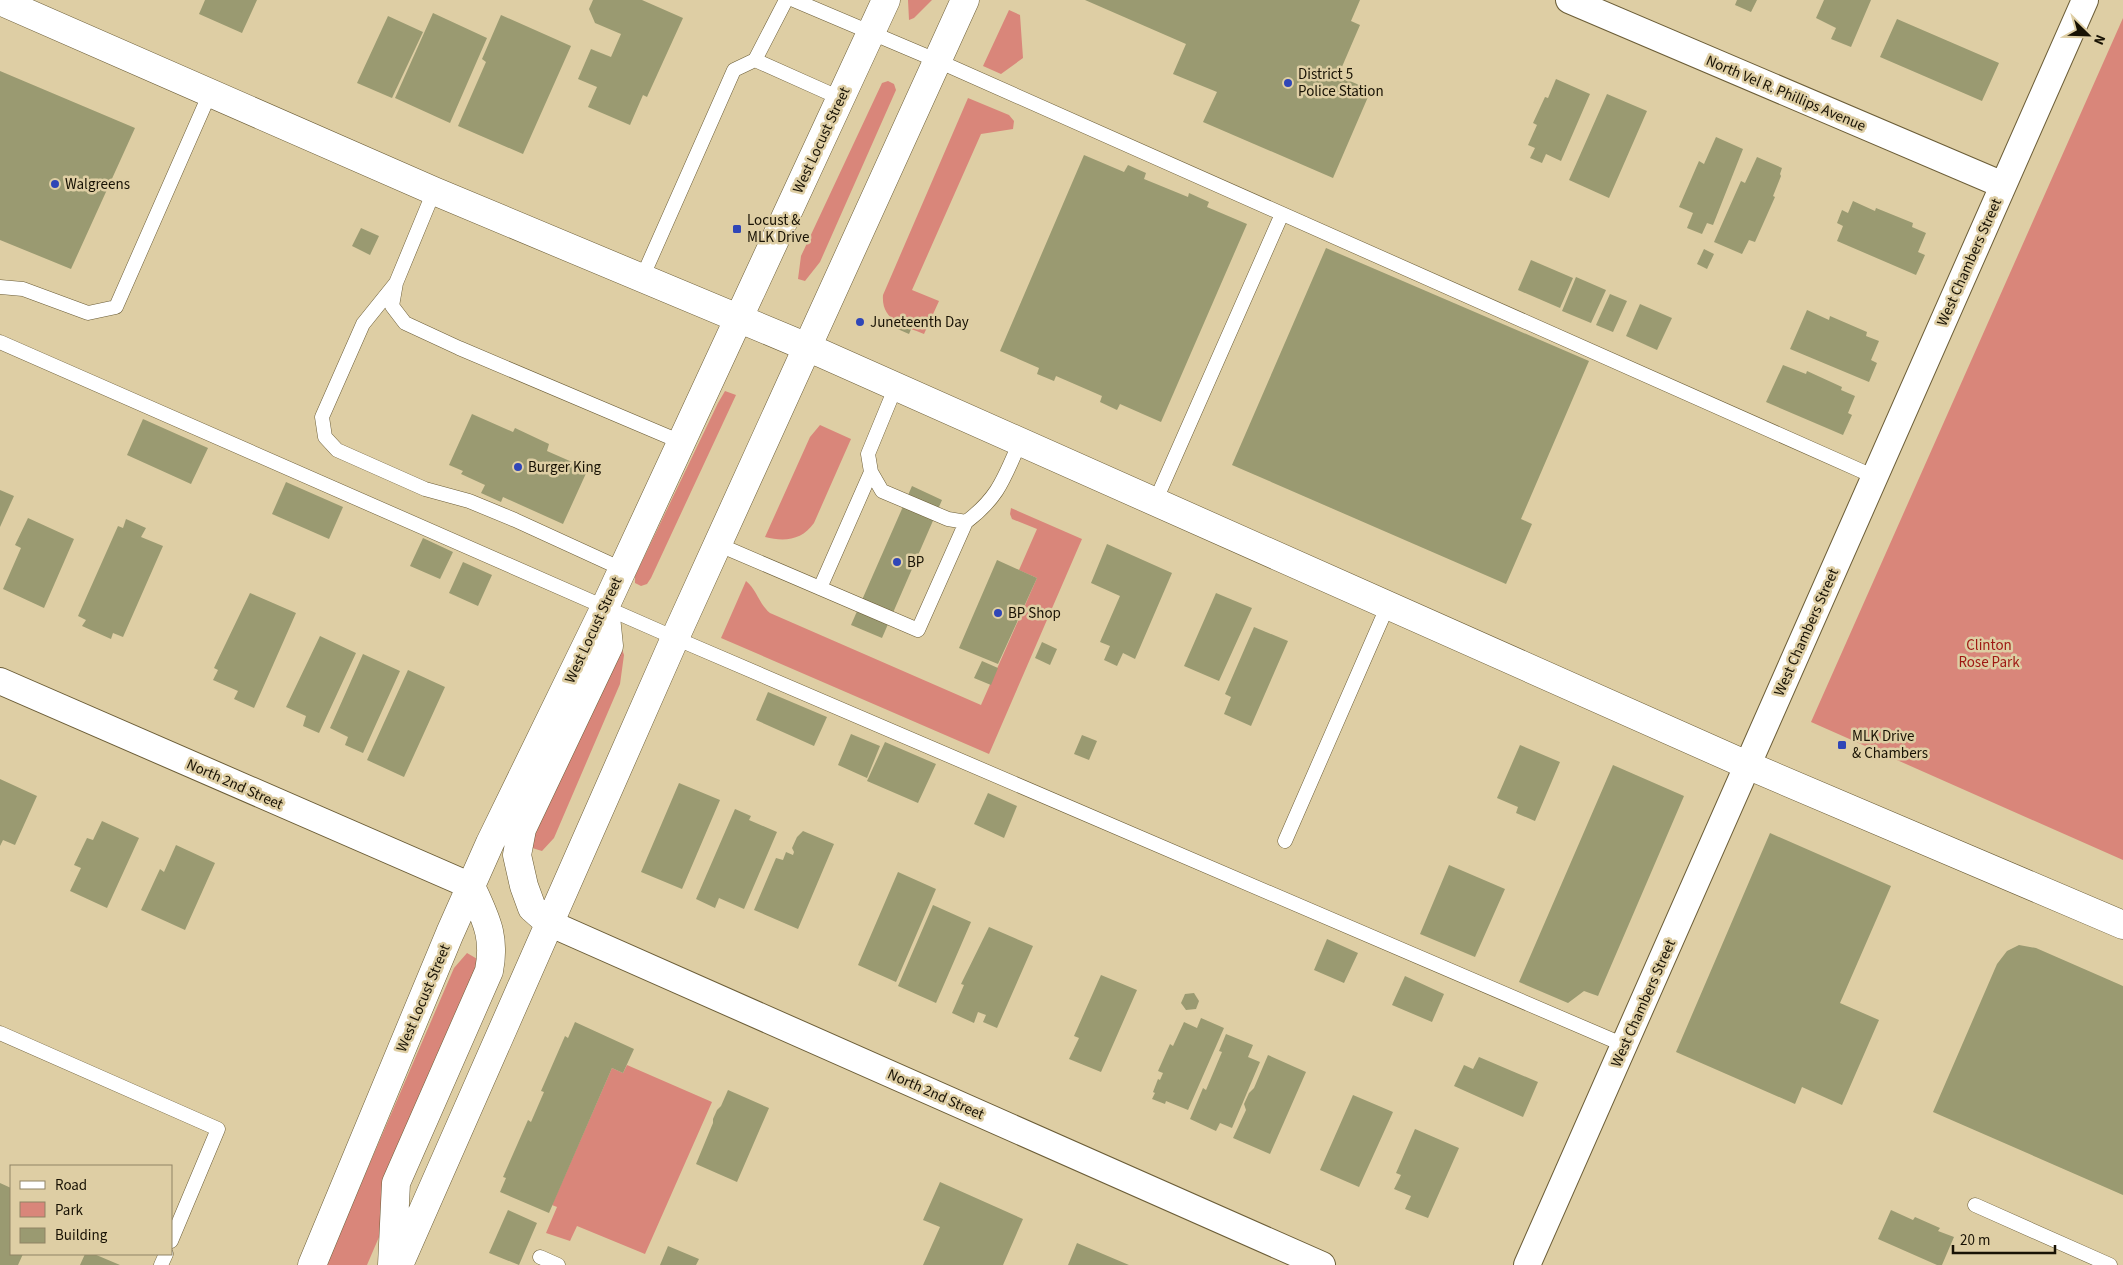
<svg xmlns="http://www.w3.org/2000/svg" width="2123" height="1265" font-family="'Source Sans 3',sans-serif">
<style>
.green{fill:#d9867a}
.building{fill:#9a9a71}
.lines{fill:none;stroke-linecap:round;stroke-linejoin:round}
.lane-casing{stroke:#6b5d37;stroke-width:15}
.street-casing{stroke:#6b5d37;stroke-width:28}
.secondary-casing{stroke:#6b5d37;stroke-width:29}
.lane{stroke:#fff;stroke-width:14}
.street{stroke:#fff;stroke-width:26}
.secondary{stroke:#fff;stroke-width:28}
.poi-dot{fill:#2f46b7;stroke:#decea4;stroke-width:2}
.labels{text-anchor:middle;stroke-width:5;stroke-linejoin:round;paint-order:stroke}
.poi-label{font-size:15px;fill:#181204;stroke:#decea4;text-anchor:start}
.street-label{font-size:15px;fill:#181204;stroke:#decea4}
.park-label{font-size:15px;fill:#9e1812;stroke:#decea4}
</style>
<rect width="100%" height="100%" fill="#decea4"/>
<!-- green -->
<path class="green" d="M908,0H932L914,18L909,20Z
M1009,10L1020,15L1023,58L1001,74L983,66Z
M2123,18V860L1811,722Z
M888,81L894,84L896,90L820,262L805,281L798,279L801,256L882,83Z
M968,98L1009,115L1014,121L1013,129L981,134L912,290L939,301L924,334C904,326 881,321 883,295Z
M725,391L736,395L651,578L647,584L641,586L635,583V576L718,403Z
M820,425L851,439L814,523C802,540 785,542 765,537L810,437Z
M1011,508L1082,539L989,754L721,638L746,581C757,590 759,604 770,613L981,705L1037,578L1019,570L1037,529L1012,519L1010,514Z
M622,649L624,655L620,684L554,838L542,851L529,847L535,827L616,652Z
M467,953L479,960L383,1219L379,1237L367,1265H326L454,968Z
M627,1065L712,1102L645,1254L577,1226L570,1241L546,1233L557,1207L552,1205L612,1068L623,1073Z"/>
<!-- building -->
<path class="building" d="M205,0H257L242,33L199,14Z
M593,0H642L683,18L647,97L643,95L630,125L588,107L597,87L578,79L591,49L611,57L621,34L595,23L589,9Z
M1085,0H1360L1351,21L1360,25L1338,76L1371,90L1333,178L1203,122L1217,92L1173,74L1186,44Z
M1737,0H1757L1751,12L1735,5Z
M1824,0H1871L1851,47L1831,39L1836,28L1816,18Z
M433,13L487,38L450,123L395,98Z
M501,15L571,46L523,154L458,126L486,62L482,59Z
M388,16L423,32L392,98L357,83Z
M1897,19L1999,63L1982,101L1880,57Z
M0,71L135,128L71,269L0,240Z
M1556,79L1590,94L1561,161L1546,154L1542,163L1530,158L1535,148L1528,145L1537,125L1533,123L1545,97L1548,98Z
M1607,94L1647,111L1609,198L1569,180Z
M1716,137L1743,149L1713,225L1707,223L1702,234L1687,228L1693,213L1679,207L1699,161L1704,164Z
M1084,155L1124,172L1128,165L1146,173L1144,179L1188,197L1189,193L1209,202L1207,207L1247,224L1161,422L1120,404L1117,410L1100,402L1102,396L1056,376L1054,381L1037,374L1039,368L1000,351Z
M1757,157L1782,168L1780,174L1781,176L1773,196L1775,197L1755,242L1749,240L1742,254L1714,242L1741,181L1745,183Z
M1853,201L1875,211L1876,208L1913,223L1912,227L1926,233L1918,252L1925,255L1916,275L1837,241L1843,226L1837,223L1842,210L1848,213Z
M361,228L379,236L370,255L352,246Z
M1326,248L1589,361L1521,519L1532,524L1506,584L1232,465Z
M1704,249L1714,254L1707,269L1697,264Z
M1531,260L1573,278L1560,308L1518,290Z
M1576,277L1606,290L1591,323L1562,311Z
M1610,294L1627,301L1613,332L1596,325Z
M1640,304L1672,318L1657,350L1626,336Z
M1807,310L1829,320L1830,316L1867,332L1866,336L1879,341L1871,360L1877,363L1869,382L1790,349Z
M897,320L912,327L909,334L893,327Z
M1783,365L1806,374L1807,371L1842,387L1841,390L1855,396L1848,413L1852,415L1843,435L1766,402Z
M472,414L513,432L515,428L549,444L547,451L588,469L563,524L503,497L501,502L481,493L485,485L461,474L463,471L449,465Z
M143,419L208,448L191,484L127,455Z
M286,482L343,507L329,539L272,514Z
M912,486L942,500L882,638L851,625Z
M0,490L14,496L0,527Z
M28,518L74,539L44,608L3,589L21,548L15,545Z
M126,519L146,528L141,537L163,546L123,637L113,633L111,639L82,626L86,620L78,616L118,526L123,528Z
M423,538L453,552L440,579L410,566Z
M1107,544L1172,573L1135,659L1123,653L1117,666L1104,660L1110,646L1100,642L1120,596L1091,583Z
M997,560L1037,578L998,664L959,648Z
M463,562L492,575L478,606L449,593Z
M250,593L296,613L254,708L234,699L238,691L213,680L218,670L214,668Z
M1216,593L1252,608L1219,681L1184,666Z
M1254,627L1288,641L1251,726L1224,714L1231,697L1225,694Z
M320,636L356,653L319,733L303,726L306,716L286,707Z
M1042,642L1057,649L1050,665L1035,658Z
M363,654L400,671L363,753L345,745L348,737L330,728Z
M982,661L998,668L991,685L974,678Z
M408,670L445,687L404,777L367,760Z
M768,692L827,717L814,746L756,720Z
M851,734L880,746L867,778L838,765Z
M1082,735L1097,741L1089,760L1074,754Z
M885,742L936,764L918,803L867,781Z
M1520,745L1560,762L1535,821L1516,813L1518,807L1497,798Z
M1613,765L1684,796L1598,996L1584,991L1568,1003L1519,982Z
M0,779L37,796L15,845L3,840L0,846Z
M679,783L720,800L682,889L641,872Z
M988,793L1017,806L1004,838L974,824Z
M735,809L751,816L749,820L777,832L744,909L719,898L715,908L696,899Z
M102,821L139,838L107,908L70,891L81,868L74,865L87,838L93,840Z
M803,831L834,844L798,929L754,910L776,858L783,860L786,852L793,855L794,852L792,848L797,837Z
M1770,833L1891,886L1840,1003L1879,1020L1842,1105L1802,1087L1795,1104L1676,1052Z
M176,845L215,863L185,930L141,910L160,869L164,872Z
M1449,865L1505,889L1475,957L1420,934Z
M898,872L936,889L896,982L858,965Z
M933,905L971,922L936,1003L898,986Z
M989,927L1033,946L997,1028L983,1022L986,1015L978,1012L974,1023L952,1013L964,985L961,984Z
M1327,939L1358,953L1344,983L1314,970Z
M2019,945L2036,948L2123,986V1195L1933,1112L1997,964L2007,951Z
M1101,975L1137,990L1101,1072L1069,1059L1079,1038L1074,1036Z
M1405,976L1444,994L1432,1022L1392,1005Z
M1194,993L1199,1001L1196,1009L1186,1010L1181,1003L1185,994Z
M1201,1018L1224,1028L1188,1110L1166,1101L1165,1104L1152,1099L1155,1093L1153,1092L1158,1079L1160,1080L1163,1073L1158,1071L1170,1044L1173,1046L1184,1022L1197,1028Z
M575,1022L634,1049L623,1073L612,1068L549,1213L500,1192L506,1178L503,1177L528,1120L531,1122L544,1092L541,1091L565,1036L568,1038Z
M1226,1034L1253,1045L1248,1057L1260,1062L1232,1128L1220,1123L1216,1131L1190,1119L1203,1088L1206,1090L1222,1052L1219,1051Z
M1268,1055L1306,1072L1270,1154L1233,1138L1246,1110L1244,1104L1249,1093L1254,1088Z
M1479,1057L1538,1082L1523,1117L1454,1086L1464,1065L1473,1069Z
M728,1090L769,1108L737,1182L696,1164L713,1123V1119L717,1110L721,1106Z
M1353,1095L1393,1112L1359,1187L1320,1170Z
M1415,1129L1459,1148L1428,1218L1405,1209L1411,1196L1394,1189L1401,1175L1396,1173Z
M940,1182L1023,1219L1003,1265H923L940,1227L923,1220Z
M0,1183L11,1188V1254H23L18,1265H0Z
M508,1210L537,1223L519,1265L489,1253Z
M1891,1210L1913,1220L1915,1217L1940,1228L1938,1231L1954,1237L1942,1265H1937L1878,1239Z
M1077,1243L1129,1265H1068Z
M668,1246L699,1259L696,1265H660Z
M85,1254H94L120,1265H80Z"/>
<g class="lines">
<defs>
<path id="lane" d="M794,0L938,61L1875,477
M755,60L840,98
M434,191L396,283L392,306L405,323L459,348L681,442
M642,278L734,70L755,60L786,0
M396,283L363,324L322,417L325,437L337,450L425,489L469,501L515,520L622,569
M0,287L23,289L88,313L116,307L210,93
M0,342L675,638L1624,1045
M896,386L868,454L871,472L882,491L948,519L966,522C999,497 1004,478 1020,442
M1155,502L1282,214
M717,544L918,630L966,522
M820,588L871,472
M1285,841L1388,605
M0,1033L218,1129L171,1241
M1975,1205L2110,1265
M540,1257L558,1265
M161,1265L166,1254"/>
<path id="street" d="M1569,0L2003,185
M0,681L471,886
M549,923L1322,1265
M1527,1265L2085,0"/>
<path id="secondary" d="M0,1L434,191L807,347L1747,765L2123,925
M549,923L532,908L524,886L517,855L522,829L609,646L605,607
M312,1265L450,933L490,843L605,607L886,0
M392,1265L396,1183L489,971C496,935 485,918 471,886
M399,1265L675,638L965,0"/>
</defs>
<!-- lane casing -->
<use href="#lane" class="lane-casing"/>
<!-- street casing -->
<use href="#street" class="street-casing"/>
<!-- secondary casing -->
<use href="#secondary" class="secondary-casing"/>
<!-- lane -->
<use href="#lane" class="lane"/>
<!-- street -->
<use href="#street" class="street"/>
<!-- secondary -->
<use href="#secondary" class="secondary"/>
</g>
<!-- markers -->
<g class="poi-dot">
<circle cx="1288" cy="83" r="5"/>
<circle cx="55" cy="184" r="5"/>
<rect x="732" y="224" width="10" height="10" rx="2.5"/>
<circle cx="860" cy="322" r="5"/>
<circle cx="518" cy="467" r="5"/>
<circle cx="897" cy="562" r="5"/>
<circle cx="998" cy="613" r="5"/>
<rect x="1837" y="740" width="10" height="10" rx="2.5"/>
</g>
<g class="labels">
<!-- poi labels -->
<g class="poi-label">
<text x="1298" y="79">District 5<tspan x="1298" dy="17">Police Station</tspan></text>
<text x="65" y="189">Walgreens</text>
<text x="747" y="225">Locust &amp;<tspan x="747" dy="17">MLK Drive</tspan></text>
<text x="870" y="327">Juneteenth Day</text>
<text x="528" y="472">Burger King</text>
<text x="907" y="567">BP</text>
<text x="1008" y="618">BP Shop</text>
<text x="1852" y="741">MLK Drive<tspan x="1852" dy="17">&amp; Chambers</tspan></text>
</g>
<!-- street labels -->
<g class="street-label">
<text transform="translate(1786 93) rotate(23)" y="5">North Vel R. Phillips Avenue</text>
<text transform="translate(821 140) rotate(-65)" y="5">West Locust Street</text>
<text transform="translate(1969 262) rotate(-66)" y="5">West Chambers Street</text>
<text transform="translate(593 630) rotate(-65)" y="5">West Locust Street</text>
<text transform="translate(1806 632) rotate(-66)" y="5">West Chambers Street</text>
<text transform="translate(235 784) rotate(24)" y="5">North 2nd Street</text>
<text transform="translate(423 998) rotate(-67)" y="5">West Locust Street</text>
<text transform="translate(1643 1003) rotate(-66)" y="5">West Chambers Street</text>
<text transform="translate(936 1094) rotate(24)" y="5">North 2nd Street</text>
</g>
<!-- park labels -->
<g class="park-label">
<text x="1989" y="650">Clinton<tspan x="1989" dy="17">Rose Park</tspan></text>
</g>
</g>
<!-- legend -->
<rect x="10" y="1165" width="162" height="90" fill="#decea4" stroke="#8f8364"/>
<rect x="20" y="1181" width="25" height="8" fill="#ffffff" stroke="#8f8364"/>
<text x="55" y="1190" font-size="15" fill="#181204">Road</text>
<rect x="20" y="1202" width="25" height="15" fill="#d9867a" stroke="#8f8364"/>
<text x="55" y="1215" font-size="15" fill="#181204">Park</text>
<rect x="20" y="1228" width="25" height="15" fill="#9a9a71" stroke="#8f8364"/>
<text x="55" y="1240" font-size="15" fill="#181204">Building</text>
<!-- north arrow -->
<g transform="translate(2088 35) rotate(113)" stroke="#decea4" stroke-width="4" paint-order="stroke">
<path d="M0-4L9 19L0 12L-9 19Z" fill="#181204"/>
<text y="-8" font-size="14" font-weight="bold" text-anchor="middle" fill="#181204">N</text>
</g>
<!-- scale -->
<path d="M1953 1245v8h102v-8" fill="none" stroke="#181204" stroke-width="2.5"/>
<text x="1960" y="1245" font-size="15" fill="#181204" stroke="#decea4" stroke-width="4" paint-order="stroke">20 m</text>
</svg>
